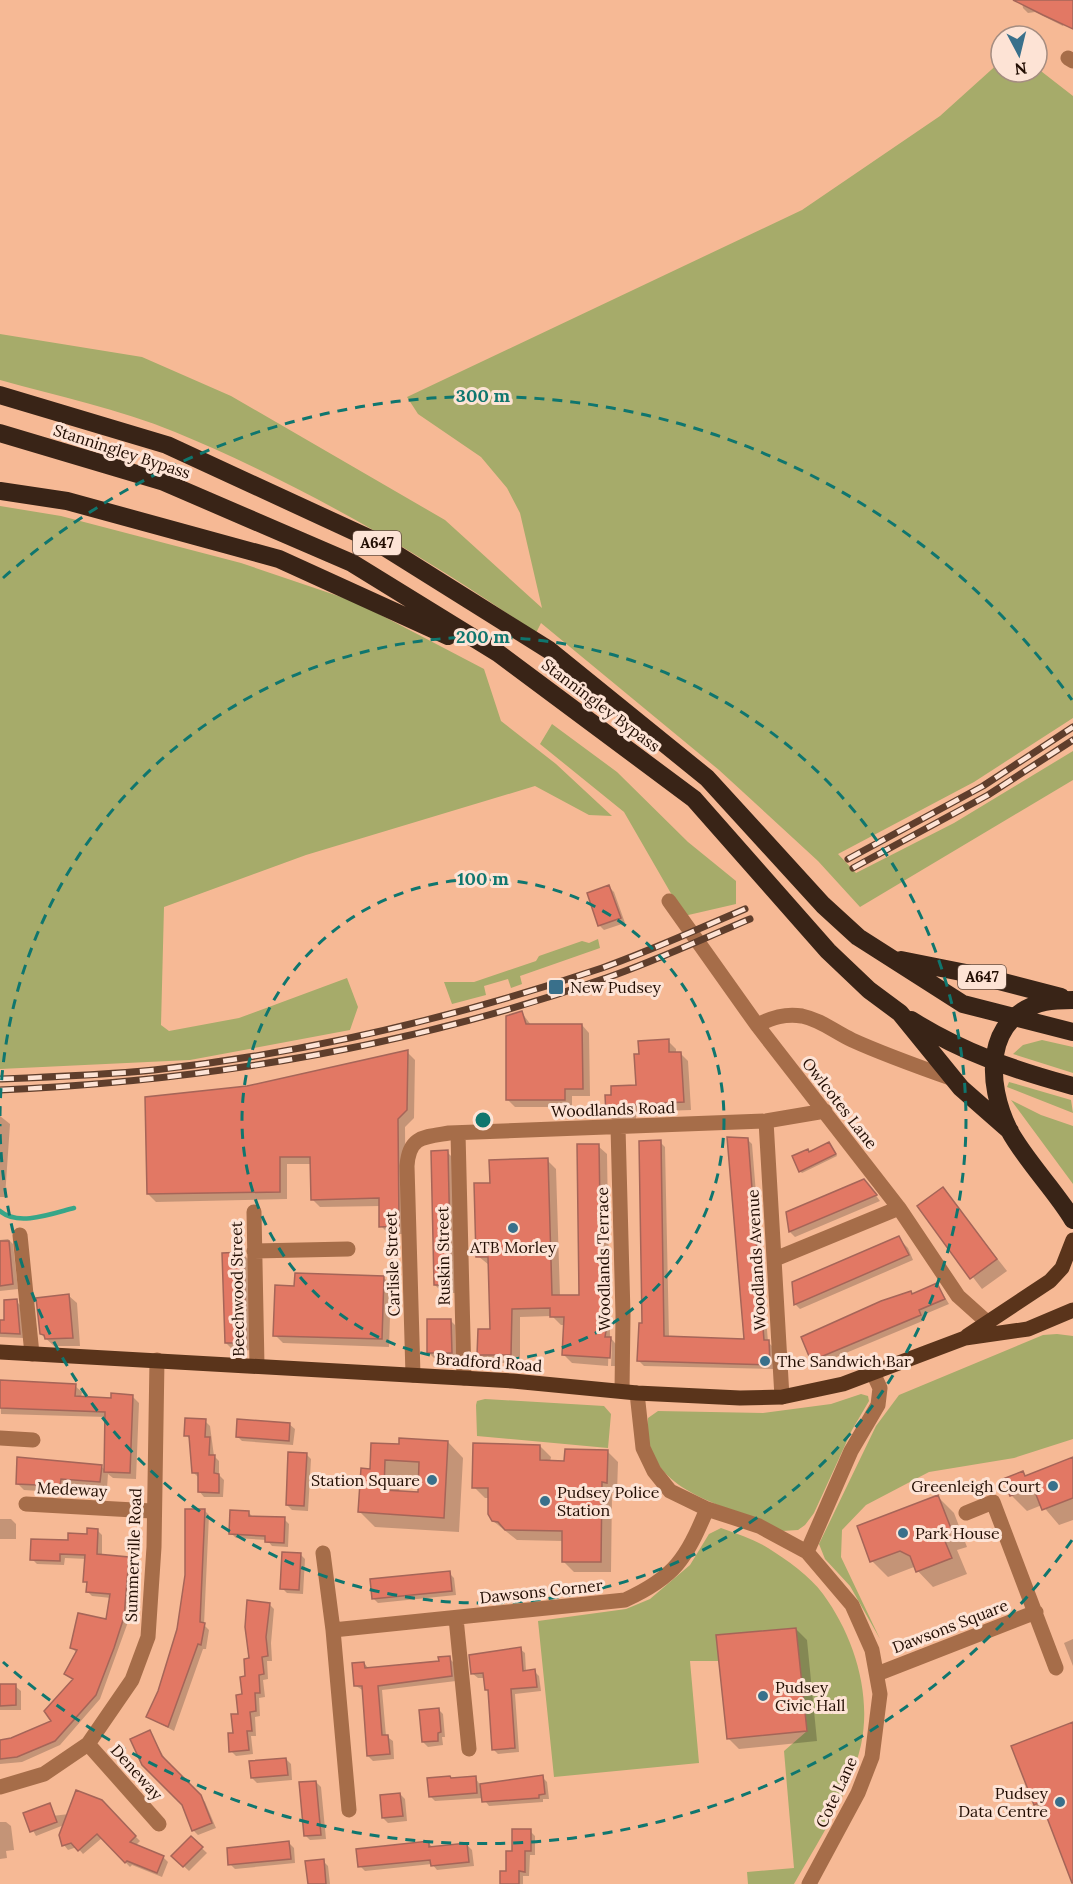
<svg xmlns="http://www.w3.org/2000/svg" width="1073" height="1884" font-family="Lora,serif">
<style>
.green{fill:#a6ab6a}
.shadow{fill:#0003;fill-rule:evenodd}
.lines{fill:none;stroke-linecap:round;stroke-linejoin:round}
.stream{stroke:#37a688;stroke-width:4.5}
.building{fill:#e27864;stroke:#a56558;stroke-width:1.5;fill-rule:evenodd}
.minor{stroke:#a66d49;stroke-width:15}
.major{stroke:#5a341b;stroke-width:15}
.highway{stroke:#392417;stroke-width:18}
.rail-casing{stroke:#5f3e2c;stroke-width:7}
.rail{stroke:#fde3d5;stroke-width:4.5;stroke-dasharray:14;stroke-linecap:butt}
.ring{fill:none;stroke:#0f766e;stroke-width:3;stroke-dasharray:10 8}
.poi-dot{fill:#39708b;stroke:#fde3d5;stroke-width:2}
.labels{text-anchor:middle;stroke-width:6;stroke-linejoin:round;paint-order:stroke}
.shield{fill:#fde3d5;stroke:#644d41;stroke-width:1.5}
.shield-label{font-size:15px;font-weight:bold;fill:#220d02}
.street-label{font-size:16px;fill:#220d02;stroke:#fde3d5}
.poi-label{font-size:16px;fill:#220d02;stroke:#fde3d5;text-anchor:start}
.centre{fill:#0f766e;stroke:#fde3d5;stroke-width:3}
.ring-label{font-size:18px;text-anchor:middle;font-weight:bold;fill:#0f766e;stroke:#fde3d5;stroke-width:6;stroke-linejoin:round;paint-order:stroke}
</style>
<rect width="100%" height="100%" fill="#f6b995"/>
<!-- green -->
<path class="green" d="M1001,61V72H1037V68L1073,96V718L974,782L838,854L856,873L954,823L1073,751V780L860,907L818,861L719,770L541,623L536,633C427,557 297,482 175,432C119,409 58,396 0,380V334L142,357L231,396L445,520L542,608L520,513L507,488L481,457L418,414L407,397L802,210L940,116Z
M0,506L61,516L241,563L356,602L484,669L501,721L556,764L612,816L589,815L535,786L306,855L164,907L161,1025L169,1031L239,1018L347,978L358,1007L350,1030L190,1060L0,1069Z
M552,724L617,772L688,842L736,881V904L684,916L624,812L540,744Z
M598,939L600,948L520,976L522,984L511,988L508,979L484,986L486,995L452,1004L444,982H474L536,961L539,956L582,941L589,943Z
M1042,1040L1073,1047V1073L1013,1054L1023,1045Z
M1009,1082L1071,1100L1073,1113L1007,1087Z
M1011,1100L1041,1115L1073,1126V1184Z
M1057,1334L1073,1336V1439L1014,1458L929,1472L866,1505L842,1530L841,1557L880,1639L850,1586L825,1559L819,1544L876,1426L899,1395L1043,1335Z
M861,1394L868,1396L869,1401L852,1430L814,1513L805,1525L798,1530L782,1531C730,1504 640,1495 648,1418L658,1411L763,1413L831,1404Z
M485,1399L604,1406L611,1414L608,1448L477,1436L476,1405L477,1401Z
M721,1528C737,1534 754,1539 768,1548C787,1560 810,1576 823,1594C854,1636 872,1694 861,1745C850,1794 818,1841 794,1884H748L747,1872L794,1868L784,1751L807,1731L796,1628L717,1635L719,1661H690L699,1763L554,1777L538,1621L626,1609L650,1599L690,1565L709,1534Z"/>
<!-- shadow -->
<path class="shadow" d="M1022,0H1070L1073,4L1063,26L1035,12L1028,13L1023,8Z
M609,887L614,892L625,923L604,930L599,925Z
M522,1013L531,1025H582L589,1033L590,1096H572V1107H515L508,1100Z
M668,1041L676,1049V1053H680L688,1061L691,1110L636,1112V1121L615,1122L607,1114L637,1086L640,1055Z
M407,1052L415,1060L414,1118L405,1127L406,1234H389L381,1226V1206L320,1207L312,1199V1164H287V1199L156,1202L148,1194L247,1087Z
M0,1116L10,1124L5,1197H0Z
M747,1139L752,1144L768,1342L773,1347L774,1369L644,1366L639,1361L660,1142L665,1147L669,1337L745,1341Z
M831,1145L837,1156L802,1173L800,1171Z
M598,1146L607,1154L610,1337L619,1348L618,1366H611L612,1342L609,1339L608,1366L572,1363L564,1355L565,1325H561L552,1316L520,1317V1363H488L479,1354L491,1331L489,1265L478,1256L491,1184L547,1160L556,1169L560,1296L581,1297Z
M447,1152L455,1160L459,1293H443L435,1285Z
M869,1186L880,1201L795,1237L790,1232L788,1213Z
M943,1189L1007,1271L982,1289L919,1207Z
M898,1238L908,1248L913,1260L800,1309L795,1304Z
M8,1239L13,1244L18,1289L0,1291V1240Z
M243,1254L251,1262L253,1350L234,1351L226,1343Z
M383,1277L391,1285L389,1347L283,1343L275,1335L296,1288Z
M937,1284L949,1304L923,1315L925,1320L817,1365L812,1360L913,1295Z
M69,1296L77,1303L80,1346H54L41,1334Z
M16,1301L21,1306L24,1338L0,1337V1321L6,1322Z
M450,1320L455,1325L456,1357L434,1358L429,1353Z
M0,1382L75,1386L82,1392L81,1398L112,1399L132,1396L139,1403L136,1479L113,1478L108,1474L107,1488L67,1485V1493L24,1490L17,1483L101,1466L106,1471L107,1417L1,1414Z
M205,1421L210,1426L214,1456L219,1461V1475L224,1480L223,1497H204L199,1491L198,1477L193,1472L191,1440L186,1435Z
M289,1424L295,1429L293,1445L242,1441L237,1436Z
M448,1442L463,1458L459,1532L375,1527L360,1512L371,1470L400,1446ZM400,1475L420,1476L419,1493L399,1492Z
M540,1446L551,1457L550,1462H566L607,1451L618,1462L617,1493H612L611,1572H574L563,1561L564,1541L517,1540L493,1521L489,1498H485L474,1487Z
M306,1454L311,1459L308,1511L292,1510L287,1505Z
M1073,1459V1520L1059,1525L1042,1505L1027,1511L1011,1495L1023,1473L1026,1477Z
M938,1497L954,1513L967,1547L957,1550L967,1574L933,1587L914,1567L888,1577L872,1561Z
M204,1510L209,1515L204,1625L209,1630L206,1649H203L174,1731L148,1717L160,1692L179,1629Z
M248,1512L254,1518L284,1519L289,1524L288,1547L272,1546L267,1540L236,1538L231,1533Z
M0,1519H11L16,1524V1539H0Z
M97,1530L102,1535V1556L129,1558L133,1563L128,1622L100,1699L60,1745L22,1762L0,1764V1741L11,1740L53,1721L74,1680L66,1674L77,1653L72,1648L107,1621L111,1598L92,1596L87,1591L88,1584L85,1581L87,1559L65,1558L64,1565L37,1564L32,1559Z
M300,1554L305,1559L303,1594L287,1593L282,1588Z
M449,1573L454,1578L456,1595L378,1603L373,1598Z
M269,1604L274,1609L271,1643L272,1661H267L268,1679L263,1680L265,1697L259,1698L260,1716L255,1717L256,1736H251L253,1754L236,1756L231,1751L251,1659Z
M796,1629L807,1640L817,1741L739,1749L728,1738Z
M1073,1639V1666L1064,1643Z
M520,1649L525,1653L526,1672L534,1671L539,1676L541,1691L515,1694L519,1752L498,1754L493,1749L490,1693L487,1689L485,1678H478L473,1674Z
M449,1658L454,1663L456,1681L382,1690L386,1736L393,1741L394,1759L373,1761L368,1756L364,1691L356,1686L364,1663L369,1669L440,1662Z
M0,1686H15L21,1691V1710H0Z
M438,1709L443,1714L445,1737H442L443,1745L428,1747L423,1742Z
M1073,1723V1881L1046,1815L1035,1804Z
M149,1732L167,1762L205,1802L216,1828L198,1835L193,1830Z
M286,1759L291,1764L292,1780L257,1783L252,1778Z
M475,1777L480,1785L542,1777L547,1782L549,1799H543V1802L489,1806L483,1798L435,1801L430,1796Z
M316,1782L321,1787L326,1839L310,1840L305,1835Z
M400,1794L405,1799L407,1821L388,1823L383,1818Z
M101,1802L140,1841L135,1846L163,1857L168,1862L162,1877L132,1865L130,1867L102,1838L83,1854L77,1847L68,1850L64,1845V1825L36,1836L27,1819L69,1814Z
M0,1822H6L11,1826L14,1850L6,1851L7,1858L0,1859Z
M530,1831L535,1836V1855H530L529,1876H523V1884H502L513,1853Z
M191,1838L207,1853L189,1871L173,1856Z
M289,1843L294,1848L295,1863L235,1869L230,1864Z
M428,1843L434,1848L467,1845L472,1850L474,1866L437,1870L432,1864L365,1871L360,1866Z
M323,1861L328,1866L330,1884H309Z"/>
<g class="lines">
<!-- stream -->
<path class="stream" d="M0,1211C18,1227 54,1213 74,1208"/>
</g>
<!-- building -->
<path class="building" d="M1013,0H1073V29L1043,15Z
M609,885L621,918L598,926L587,893Z
M522,1011L526,1024H582L583,1089H565V1100H506V1016Z
M669,1039V1052H681L684,1102L628,1105L629,1114L606,1115L605,1095H611V1086L636,1085L634,1054H639L638,1041Z
M408,1050L407,1110L398,1119L399,1226L379,1227V1198L311,1200L310,1157H280V1192L147,1194L145,1097L247,1086Z
M727,1137L748,1138L764,1340H769L770,1365L637,1361L639,1323H642L639,1141L661,1140L664,1336L744,1339Z
M829,1142L836,1154L799,1172L792,1156L808,1149L809,1152Z
M577,1144H599L602,1331H606L605,1337H611L610,1358L562,1355L564,1317H550V1308L512,1309L511,1355H477L478,1329H490L488,1257H476L474,1183H490L489,1160L548,1158L552,1295H579Z
M448,1150L451,1285H434L431,1151Z
M864,1179L877,1195L789,1232L786,1212Z
M943,1187L997,1259L970,1279L917,1206Z
M899,1236L909,1255L794,1305L792,1282Z
M0,1241H9L13,1284L0,1286Z
M244,1252L246,1343H225L222,1253Z
M295,1273L384,1276L382,1339L273,1336L275,1285L294,1286Z
M937,1283L945,1299L919,1310L921,1315L811,1361L801,1337L881,1301L911,1291L912,1294Z
M69,1294L73,1338L45,1339L44,1335L40,1334L36,1298Z
M17,1299L20,1334L0,1333V1320H4V1300Z
M427,1319H451L452,1353H427Z
M0,1380L76,1384L75,1396L111,1398V1393L133,1395L130,1473L104,1472L105,1412L0,1408Z
M185,1418L206,1419L205,1437H210L209,1455H215L214,1473L219,1474V1493L198,1492V1473H192L189,1436H184Z
M237,1419L290,1423L289,1441L236,1437Z
M399,1438L448,1441L444,1518L358,1512L361,1468L370,1469L371,1443L399,1444ZM385,1460L419,1462L418,1492L384,1490Z
M473,1443L540,1445V1460L564,1461L565,1449L608,1450L607,1483L602,1482L601,1562H562V1531L505,1530L498,1522L492,1521L488,1514V1488H472Z
M288,1452L307,1453L304,1506L286,1505Z
M17,1457L102,1465L100,1482L61,1479L60,1486L16,1484Z
M1073,1457V1498L1042,1510L1033,1487L1010,1496L1003,1479L1023,1471L1025,1476Z
M938,1495L952,1531L942,1534L952,1558L916,1572L910,1556L900,1551L870,1562L857,1526Z
M185,1509H205L200,1622L205,1623L201,1645L198,1644L168,1727L146,1717L158,1691L177,1629L185,1575Z
M230,1510L249,1511V1516L285,1517L284,1543L265,1542V1536L229,1534Z
M87,1528L98,1529L97,1554L129,1557L124,1617L114,1648L96,1695L55,1741L17,1757L0,1759V1740L11,1738L51,1721L44,1711L73,1679L64,1674L77,1650L70,1648L78,1613L106,1619L110,1594L86,1592L87,1582H83L85,1555L60,1554V1561L30,1560L31,1539L68,1540V1533L87,1534Z
M282,1552L301,1553L299,1590L280,1589Z
M450,1571L452,1591L372,1599L370,1579Z
M247,1600L270,1603L266,1637L268,1656L262,1657L264,1674L259,1675L260,1693H255L256,1711L250,1712L252,1731H247L249,1750L229,1752L228,1733H233L231,1714H238L236,1695L242,1694L240,1677L245,1676L244,1659L249,1658L245,1627Z
M796,1628L807,1731L727,1739L716,1635Z
M521,1647L523,1671L535,1669L537,1687L511,1689L515,1748L492,1750L488,1690H485L483,1673L471,1674L469,1655Z
M450,1656L452,1676L378,1686L382,1735H388L390,1754L367,1756L362,1686H354L352,1663L364,1662L365,1668L439,1661L438,1657Z
M0,1684H16V1705L0,1706Z
M439,1708L441,1732L438,1733V1741L422,1742L419,1710Z
M1073,1722V1883H1072L1041,1802L1034,1805L1011,1746Z
M150,1730L162,1756L201,1795L212,1823L192,1831L182,1805L142,1765L130,1739Z
M286,1758L288,1775L251,1778L249,1761Z
M543,1775L545,1794L539,1795V1798L482,1802L480,1784Z
M450,1776L451,1778L476,1776L477,1793L429,1797L427,1778Z
M316,1781L321,1835L304,1836L299,1782Z
M76,1790L102,1800L136,1836L130,1842L164,1856L157,1873L127,1861L125,1863L97,1834L78,1851L71,1843L62,1846L59,1835Z
M400,1793L403,1816L382,1818L380,1795Z
M50,1803L57,1822L30,1832L23,1813Z
M512,1829H531V1851H525V1872L519,1871V1884H500V1871H506V1851H512Z
M191,1836L203,1847L183,1867L171,1856Z
M289,1841L291,1859L228,1865L227,1848Z
M429,1841V1847L467,1843L469,1862L431,1866L430,1860L358,1867L356,1849Z
M324,1859L326,1884H308L305,1861Z"/>
<g class="lines">
<!-- minor -->
<path class="minor" d="M1068,58L1073,61
M669,901L757,1025L899,1208L958,1296L987,1322
M757,1025C772,1018 785,1013 802,1016C821,1020 835,1032 852,1040C885,1055 919,1067 953,1079
M766,1121L782,1397
M618,1127L623,1315L622,1391
M458,1133L464,1378
M254,1212L257,1366
M20,1235L32,1354
M254,1251L348,1249
M775,1259L899,1208
M413,1375L407,1166C409,1136 424,1137 449,1133L766,1121L825,1111
M637,1393L643,1448L654,1471L670,1491L707,1509L759,1526L807,1552L852,1605L872,1650L880,1694L872,1757L858,1793L809,1884
M0,1438L33,1440
M26,1504L152,1511
M966,1513L993,1502L1056,1668
M807,1552L851,1451L878,1405L880,1388L873,1373
M323,1553L333,1630L349,1810
M456,1618L469,1749
M333,1630L625,1600C675,1577 686,1559 707,1509
M877,1674L1036,1612
M88,1744L159,1824
M0,1787L44,1774L88,1744L132,1680L148,1637L154,1547L157,1360"/>
<!-- major -->
<path class="major" d="M967,1336L1050,1281L1062,1268L1073,1240
M0,1352L513,1381L637,1393L740,1398L782,1397L843,1384L965,1338L1028,1329L1073,1310"/>
<!-- highway -->
<path class="highway" d="M0,395L167,445L375,541L549,650L707,778L823,905L858,937L963,1004L1073,1032
M0,433L164,482L352,563L498,653L694,799L828,951L869,990L900,1013L961,1088L1010,1131
M0,491L67,501L279,559L448,636
M901,960L976,975L1061,997
M1073,1000C1064,1000 1054,1000 1045,1002C983,1016 986,1084 1009,1130C1025,1160 1055,1190 1073,1220
M911,1020C964,1053 1014,1070 1073,1086"/>
<defs>
<path id="rail" d="M848,859L983,786L1073,727
M853,868L988,795L1073,740
M0,1079C51,1077 103,1075 154,1070C307,1053 457,1017 602,968C650,951 698,929 745,909
M0,1090C207,1081 410,1047 606,978C655,961 702,939 750,919"/>
</defs>
<!-- rail casing -->
<use href="#rail" class="rail-casing"/>
<!-- rail -->
<use href="#rail" class="rail"/>
</g>
<!-- distance rings -->
<g class="ring">
<circle cx="483" cy="1120" r="241"/>
<path d="M0 1116A483 483 0 1 1 0 1124"/>
<path d="M1072 1540A724 724 0 0 1 3 1662M3 578A724 724 0 0 1 1072 700"/>
</g>
<!-- markers -->
<g class="poi-dot">
<rect x="548" y="979" width="16" height="16" rx="3"/>
<circle cx="513" cy="1228" r="6"/>
<circle cx="765" cy="1361" r="6"/>
<circle cx="432" cy="1480" r="6"/>
<circle cx="1053" cy="1486" r="6"/>
<circle cx="545" cy="1501" r="6"/>
<circle cx="903" cy="1533" r="6"/>
<circle cx="763" cy="1696" r="6"/>
<circle cx="1060" cy="1802" r="6"/>
</g>
<g class="labels">
<!-- shield labels -->
<g class="shield">
<rect x="353" y="531" width="48" height="24" rx="4.5"/>
<rect x="958" y="965" width="48" height="24" rx="4.5"/>
</g>
<g class="shield-label">
<text x="377" y="548">A647</text>
<text x="982" y="982">A647</text>
</g>
<!-- street labels -->
<g class="street-label">
<text transform="translate(122 451) rotate(18)" y="6">Stanningley Bypass</text>
<text transform="translate(601 705) rotate(37)" y="6">Stanningley Bypass</text>
<text transform="translate(840 1103) rotate(52)" y="6">Owlcotes Lane</text>
<text transform="translate(613 1109) rotate(-2)" y="6">Woodlands Road</text>
<text transform="translate(443 1256) rotate(-91)" y="6">Ruskin Street</text>
<text transform="translate(603 1259) rotate(-91)" y="6">Woodlands Terrace</text>
<text transform="translate(756 1260) rotate(-93)" y="6">Woodlands Avenue</text>
<text transform="translate(392 1264) rotate(-92)" y="6">Carlisle Street</text>
<text transform="translate(237 1289) rotate(-91)" y="6">Beechwood Street</text>
<text transform="translate(489 1362) rotate(4)" y="6">Bradford Road</text>
<text transform="translate(72 1489) rotate(3)" y="6">Medeway</text>
<text transform="translate(133 1555) rotate(-88)" y="6">Summerville Road</text>
<text transform="translate(541 1591) rotate(-6)" y="6">Dawsons Corner</text>
<text transform="translate(950 1626) rotate(-21)" y="6">Dawsons Square</text>
<text transform="translate(137 1772) rotate(48)" y="6">Deneway</text>
<text transform="translate(836 1792) rotate(-65)" y="6">Cote Lane</text>
</g>
<!-- poi labels -->
<g class="poi-label">
<text x="570" y="993">New Pudsey</text>
<text x="513" y="1253" text-anchor="middle">ATB Morley</text>
<text x="777" y="1367">The Sandwich Bar</text>
<text x="420" y="1486" text-anchor="end">Station Square</text>
<text x="1041" y="1492" text-anchor="end">Greenleigh Court</text>
<text x="557" y="1498">Pudsey Police<tspan x="557" dy="18">Station</tspan></text>
<text x="915" y="1539">Park House</text>
<text x="775" y="1693">Pudsey<tspan x="775" dy="18">Civic Hall</tspan></text>
<text x="1048" y="1799" text-anchor="end">Pudsey<tspan x="1048" dy="18">Data Centre</tspan></text>
</g>
</g>
<circle cx="483" cy="1120" r="9" class="centre"/>
<g class="ring-label">
<text x="483" y="402">300 m</text>
<text x="483" y="643">200 m</text>
<text x="483" y="885">100 m</text>
</g>
<!-- north arrow -->
<g transform="translate(1019 54) rotate(173)"><circle r="28" fill="#fde3d5" stroke="#a58d81" stroke-width="1.5"/>
<path d="M0-4.5L10 22L0 15L-10 22Z" fill="#39708b"/>
<text y="-9" font-size="16" font-weight="bold" text-anchor="middle" fill="#220d02">N</text>
</g>
</svg>
